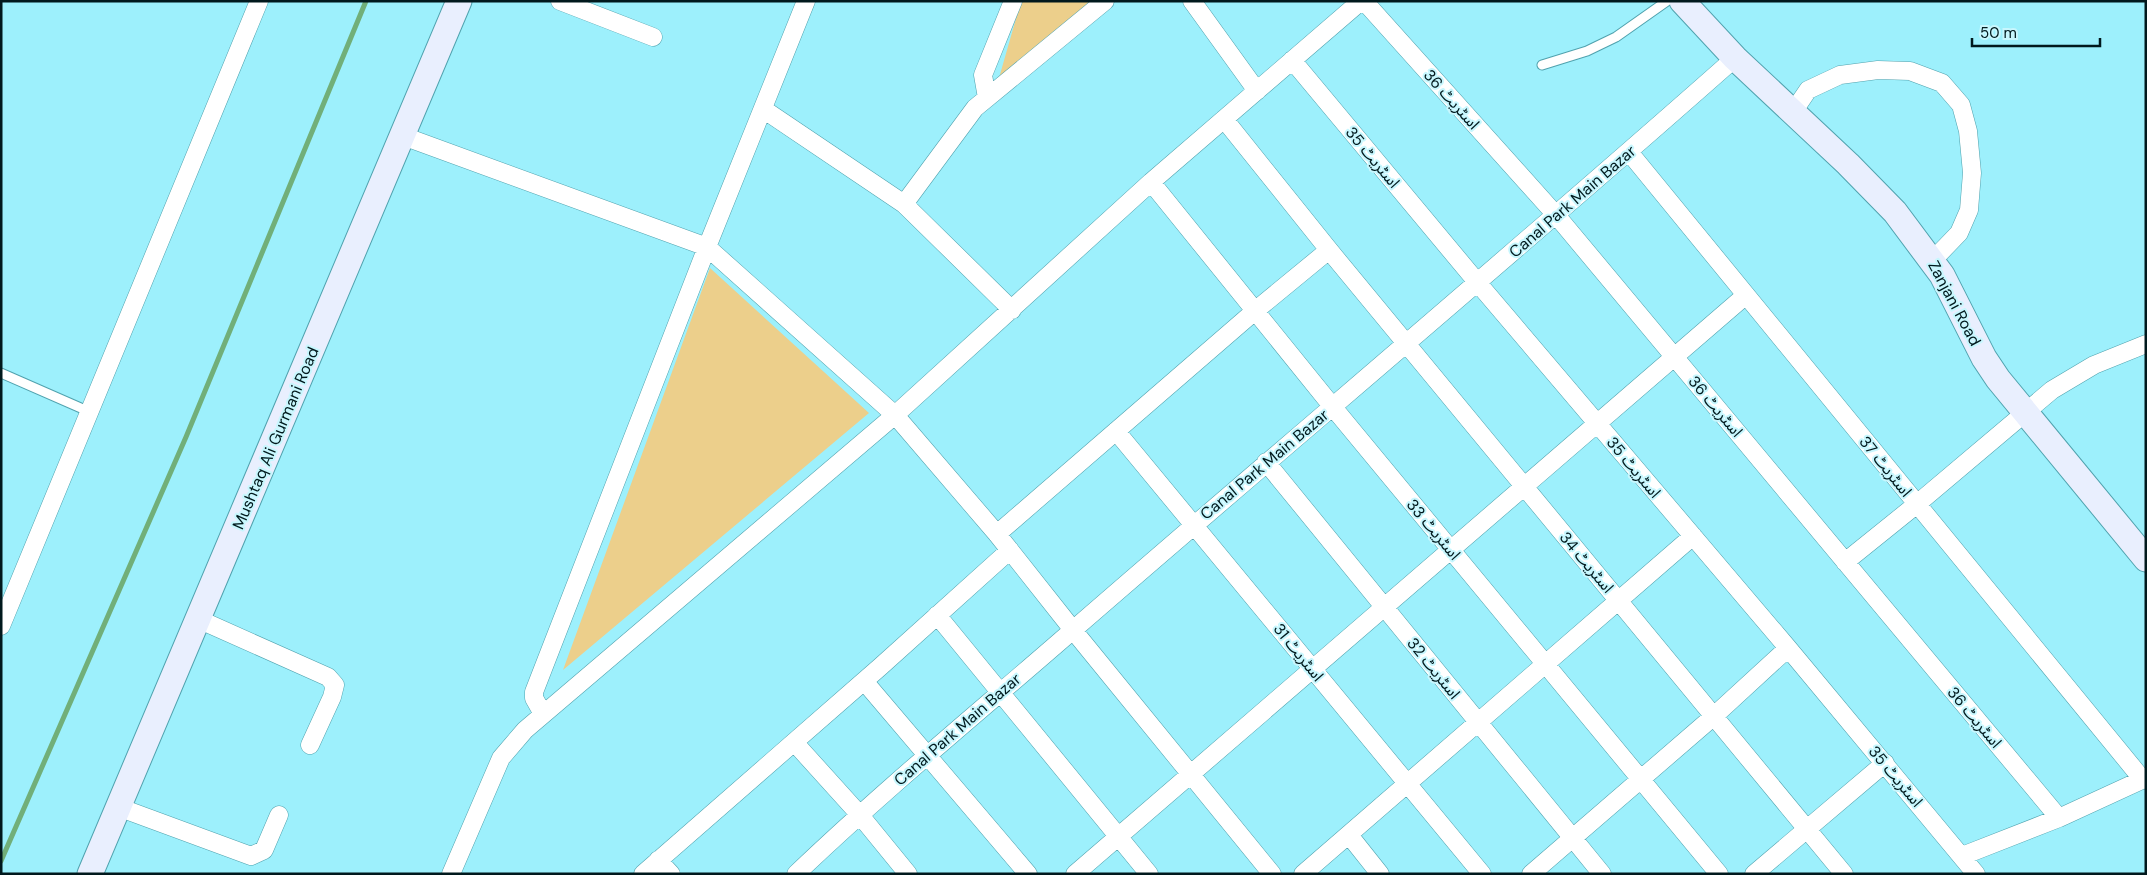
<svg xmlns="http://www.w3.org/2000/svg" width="2147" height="875" font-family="'DM Sans','Noto Sans Arabic',sans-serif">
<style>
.green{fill:#eccf8b}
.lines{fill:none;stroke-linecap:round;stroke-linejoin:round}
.stream{stroke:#71af79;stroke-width:5}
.lane-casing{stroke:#50a2ae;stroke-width:11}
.street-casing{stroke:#50a2ae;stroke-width:19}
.secondary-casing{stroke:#50a2ae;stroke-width:27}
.lane{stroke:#fff;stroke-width:9}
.street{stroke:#fff;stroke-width:18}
.secondary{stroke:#e9effe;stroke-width:25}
.labels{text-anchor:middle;stroke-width:4;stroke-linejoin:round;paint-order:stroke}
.street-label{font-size:16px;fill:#01191d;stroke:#c8f7fe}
</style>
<rect width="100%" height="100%" fill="#9df0fc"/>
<!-- green -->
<path class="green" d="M1021,1H1096L999,78Z
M710,268L869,413L563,670Z"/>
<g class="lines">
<!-- stream -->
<path class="stream" d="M1,861L186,437L366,1"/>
<defs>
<path id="lane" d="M1542,65L1587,51L1616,37L1667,1
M1,373L90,412"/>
<path id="street" d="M560,1L653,37
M1192,1L1257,91
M1364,1L1556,215L2059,818
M1292,60L1477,282L1788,648L1976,874
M987,98L983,75L1013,1
M763,109L904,204L1012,310
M1793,112L1808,90L1840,75L1878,70L1910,71L1942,83L1961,105L1968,131L1972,173L1969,210L1959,233L1933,260
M1224,119L1329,250L1844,874
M403,136L707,247L895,415L997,534L1073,630L1272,874
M1629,152L2143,780
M1151,182L1332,406L1719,874
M904,204L975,108L1105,1
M1116,431L1482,874
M1266,462L1602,874
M997,534L1256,310L1329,250
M1845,562L1917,504L2052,390L2094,365L2146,344
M937,615L1149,874
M198,619L328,677L335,685L332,697L310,745
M1,626L259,1
M864,681L1028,874
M543,714L534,698V692L707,247L806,1
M794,742L859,814L908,874
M118,807L251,856L264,850L279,815
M1349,835L1380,874
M1962,856L2059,818L2146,778
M658,860L671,874
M451,874L501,758L525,730L895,415L1151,182L1361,1
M643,874L880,667L1010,550
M796,874C885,789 980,711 1073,630C1293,439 1517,251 1735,58
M1075,874L1746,295
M1303,874L1693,536
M1531,874L1714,716L1788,648
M1754,874L1885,763"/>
<path id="secondary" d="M1682,1L1735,58L1848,164L1895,212L1942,275L1984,358L1998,379L2146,559
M90,874L459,1"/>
</defs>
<!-- lane casing -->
<use href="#lane" class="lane-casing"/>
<!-- street casing -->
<use href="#street" class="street-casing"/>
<!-- secondary casing -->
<use href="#secondary" class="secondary-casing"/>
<!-- lane -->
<use href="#lane" class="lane"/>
<!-- street -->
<use href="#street" class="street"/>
<!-- secondary -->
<use href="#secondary" class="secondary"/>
</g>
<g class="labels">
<!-- street labels -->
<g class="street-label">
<text transform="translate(1452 99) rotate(48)" y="6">اسٹریٹ 36</text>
<text transform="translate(1373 157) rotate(50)" y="6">اسٹریٹ 35</text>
<text transform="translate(1572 201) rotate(-41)" y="6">Canal Park Main Bazar</text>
<text transform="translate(1955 303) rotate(62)" y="6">Zanjani Road</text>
<text transform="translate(1716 406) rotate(50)" y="6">اسٹریٹ 36</text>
<text transform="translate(275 438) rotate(-67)" y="6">Mushtaq Ali Gurmani Road</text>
<text transform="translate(1264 464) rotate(-40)" y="6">Canal Park Main Bazar</text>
<text transform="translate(1886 466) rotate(51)" y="6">اسٹریٹ 37</text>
<text transform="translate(1634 467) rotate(50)" y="6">اسٹریٹ 35</text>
<text transform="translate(1434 529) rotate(50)" y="6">اسٹریٹ 33</text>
<text transform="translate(1587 562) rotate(50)" y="6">اسٹریٹ 34</text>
<text transform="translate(1299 652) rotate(51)" y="6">اسٹریٹ 31</text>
<text transform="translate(1434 668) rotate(51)" y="6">اسٹریٹ 32</text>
<text transform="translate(1975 717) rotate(50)" y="6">اسٹریٹ 36</text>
<text transform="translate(957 729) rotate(-41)" y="6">Canal Park Main Bazar</text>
<text transform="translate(1896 776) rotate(50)" y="6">اسٹریٹ 35</text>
</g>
</g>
<!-- border -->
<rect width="2147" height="875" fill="none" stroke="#01191d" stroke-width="5"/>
<!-- scale -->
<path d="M1972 38v8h128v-8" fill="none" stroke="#01191d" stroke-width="2.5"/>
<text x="1980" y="38" font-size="15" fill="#01191d" stroke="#c8f7fe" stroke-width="4" paint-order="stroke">50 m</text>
</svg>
